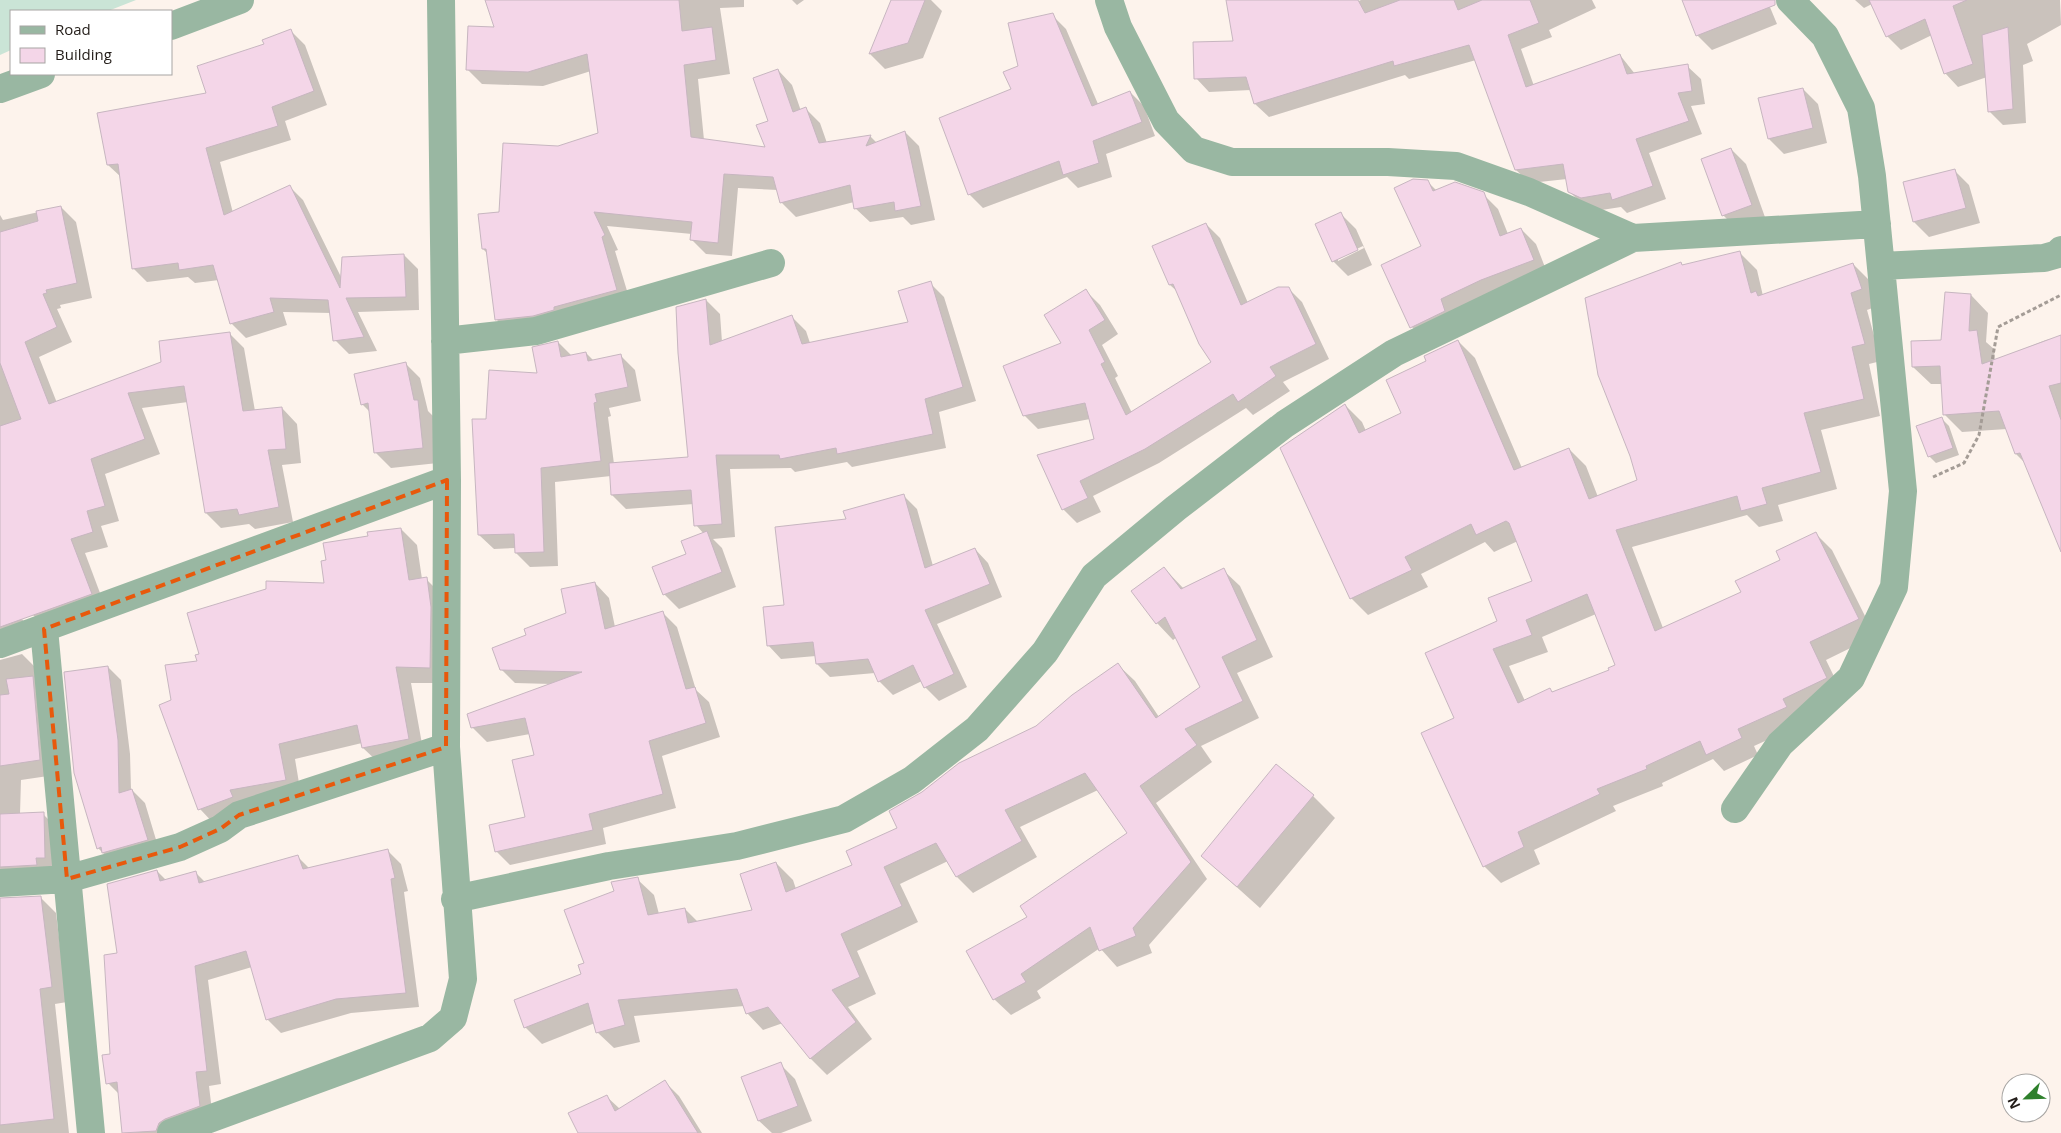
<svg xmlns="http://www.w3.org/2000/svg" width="2061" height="1133" font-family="'Open Sans',sans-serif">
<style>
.green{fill:#cae4d6}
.shadow{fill:#0003;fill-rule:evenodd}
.building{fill:#f4d6e8;stroke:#c7b6c0;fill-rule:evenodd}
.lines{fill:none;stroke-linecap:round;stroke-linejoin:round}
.path{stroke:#a49c96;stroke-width:3;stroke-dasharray:4 2.5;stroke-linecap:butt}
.minor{stroke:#99b7a2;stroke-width:28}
.marked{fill:none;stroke:#e8590c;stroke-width:4;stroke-dasharray:10 6;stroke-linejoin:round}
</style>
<rect width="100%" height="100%" fill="#fdf3ec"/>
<!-- green -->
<path class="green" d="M0,0H136L108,11H11V50L0,55Z"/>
<!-- shadow -->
<path class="shadow" d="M486,0H744V7L720,8L730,74L698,79L704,140L766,149L778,70L792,85L801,111L806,109L820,123L827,143L870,136L877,143L905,132L919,146L935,220L911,225L903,217L870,222L855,208L854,202L796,217L782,203L778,190L738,188L732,256L706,254L691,239L692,234L607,226L618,250L615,251L631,304L511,334L496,319L488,254L483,249L501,213L558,147L599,134L591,71L543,86L482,84L468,70L496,28Z
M792,0H804L797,5Z
M892,0H931L942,11L923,58L885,69L870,54Z
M1227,0H1342L1346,7L1361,0H1592L1596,8L1549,30L1552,37L1521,49L1534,86L1620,55L1635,74L1687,66L1701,79L1705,104L1691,106L1702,134L1649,153L1666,199L1627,213L1621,207L1595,211L1583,205L1569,191L1567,179L1530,183L1516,170L1476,60L1409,79L1405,75L1269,117L1255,104L1251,90L1209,92L1196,78L1235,42Z
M1693,0H1767L1777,24L1712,50L1697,35Z
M1855,0H2060L2061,25L2027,44L2033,61L2023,65L2026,123L2003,125L1989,111L1987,77L1958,87L1945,73L1932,35L1901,50L1887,36L1872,4L1864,8Z
M1052,15L1066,29L1098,104L1130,92L1144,106L1155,136L1106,154L1112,177L1078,188L1067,177L983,208L969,194L1013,90L1020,66Z
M291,31L305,45L327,105L285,121L291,140L220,162L233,213L289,186L303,200L342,279L404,255L418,269L419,310L358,312L377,351L349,354L335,340L331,313L283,312L287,325L246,338L232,324L219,280L195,283L188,277L147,282L133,268L121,177L108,165L208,94L265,45Z
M1803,89L1818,104L1827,143L1784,154L1769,139Z
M1731,149L1746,164L1766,220L1738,230L1723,215Z
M1954,170L1969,185L1980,223L1929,237L1914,222Z
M1427,181L1437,191L1483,194L1498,209L1508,234L1521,229L1536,244L1548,275L1426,342L1412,327L1423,247Z
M61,207L76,222L92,298L60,305L61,308L57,309L72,342L39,357L57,403L163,363L229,333L244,348L255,411L282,408L297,424L301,463L282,465L293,522L255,529L249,524L221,528L206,513L188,402L142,408L160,454L105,474L119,521L101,526L108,547L85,553L106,609L48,630L33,615L0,572V215L3,220Z
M1341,214L1356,229L1372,265L1348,276L1333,261ZM1363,246L1364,248L1338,261V258Z
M1206,224L1220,238L1248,303L1288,288L1302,302L1329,359L1283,382L1290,391L1253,415L1246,408L1159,463L1093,496L1101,512L1077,523L1063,509L1096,440L1090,419L1038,429L1024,415L1063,344L1086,291L1100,305L1118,334L1102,345L1118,376L1115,378L1132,413L1213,362L1179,293L1170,285L1154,247Z
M1740,253L1757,270L1763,296L1853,264L1870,281L1878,306L1867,310L1881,361L1869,364L1880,416L1821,430L1837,489L1778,505L1783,521L1759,527L1747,515L1632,547L1663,628L1742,592L1815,533L1832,550L1875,636L1826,660L1843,695L1803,724L1754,746L1758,755L1724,771L1713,759L1662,783L1663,786L1613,806L1616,811L1534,850L1540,864L1501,883L1484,866L1456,718L1498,622L1533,582L1518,541L1494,552L1485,542L1421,574L1428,587L1368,615L1351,598L1345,405L1362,422L1366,431L1403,414L1428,362L1458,341L1475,358L1522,468L1569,449L1586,466L1598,497L1639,481L1683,266ZM1596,614L1616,665L1611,670L1554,693L1550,690L1525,701L1509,666L1548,652L1542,637Z
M930,283L944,297L976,401L939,412L946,448L852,467L847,462L795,472L791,468L730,469L735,537L713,539L722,548L736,587L679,609L664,594L688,554L704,534L696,525L694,504L626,509L612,495L611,476L555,482L558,566L530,567L516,553V548L494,549L479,535L487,420L539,374L558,342L572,356L586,353L594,361L621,356L635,370L641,401L609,408L611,416L608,417L614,464L690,458L706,300L720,314L722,342L792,317L806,331L810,343L909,322Z
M1946,294L1971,295L1988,313L1986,342L1994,349L1995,360L2046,340L2061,337V537L2025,463L2016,454L2007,429L1962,432L1944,414L1942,384H1931L1913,367L1943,341Z
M405,363L420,378L428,411L433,416L438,463L391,468L376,453L371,413L362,404Z
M1941,418L1949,426L1959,455L1936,463L1929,456Z
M903,495L917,509L933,566L975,549L988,563L1002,597L937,624L967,687L939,701L925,687L922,681L893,695L879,681L875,673L830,677L817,664L816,656L781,659L768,645L785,606L848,520Z
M401,529L417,545L422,579H426L442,595L446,683H411L424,755L379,763L363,748L362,743L295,759L301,795L215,825L200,809L172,701L199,662L325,584L369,537Z
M1164,568L1184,589L1223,570L1240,586L1273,657L1237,673L1259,718L1201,746L1212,762L1156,803L1207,879L1149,945L1152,953L1117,967L1100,948L1037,991L1041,998L1011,1015L994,999L1029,917L1129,833L1098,790L1020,827L1037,857L973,893L957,877L948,861L900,884L918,922L857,951L876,994L848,1007L872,1039L827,1075L810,1058L783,1023L763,1030L747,1013L744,1006L634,1016L640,1042L614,1048L597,1032L595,1023L542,1044L525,1027L582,975L615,892L637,879L654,895L659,914L685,909L698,922L754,911L776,863L793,880L796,889L854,866L899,829L1118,665L1135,681L1159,717L1201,688L1177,637L1173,640L1157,623Z
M595,583L609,598L615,627L663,613L677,627L696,690L709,702L720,737L662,756L676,808L603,828L606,844L510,865L496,851L526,818L535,756L530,734L487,742L472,727L551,684L515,683L501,669L528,636L568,614Z
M9,607L25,622L0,656V609Z
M22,654L37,669L55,775L21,780L20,814H43L58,829L60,873L0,896V660Z
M108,667L121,680L130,754L131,789L145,803L160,853L111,861L98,848Z
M1313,796L1335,818L1260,908L1202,856Z
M387,850L401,864L408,891L404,892L419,1007L351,1013L281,1033L267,1019L252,967L208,980L221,1084L209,1086L213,1119L178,1133H123L120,1095L108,1083L119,954L157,871L166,880L196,873L205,882L298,857L310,869Z
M40,897L56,913L67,1002L55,1004L69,1133H0V898Z
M780,1064L795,1079L812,1121L781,1133H772L759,1121L742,1078Z
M664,1081L679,1096L702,1133H579L606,1096L620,1109Z"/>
<!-- building -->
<path class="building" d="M485,0H679L682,31L712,27L716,60L684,65L691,137L765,147L756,125L768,121L753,78L778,69L793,112L806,107L819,143L871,135L866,146L905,131L921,206L895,211L894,202L854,209L850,185L780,203L773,177L724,174L718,243L690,240L692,222L594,212L605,235L602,237L617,290L554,307V310L533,316L495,320L486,249H482L478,214L499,212L503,143L558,146L598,133L587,54L528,72L466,70L468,26L494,27Z
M891,0H925L908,43L869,54Z
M1226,0H1358L1365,13L1400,0H1454L1458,10L1482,0H1530L1539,23L1508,35L1526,87L1620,54L1627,74L1688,64L1692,91L1678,93L1689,121L1636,139L1653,186L1612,200L1610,193L1581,198L1568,192L1563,164L1515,170L1469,45L1394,66L1393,61L1254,104L1246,77L1194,79L1193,42L1233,41Z
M1682,0H1775V5L1696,36Z
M1869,0H1967L1953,6L1973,64L1944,74L1925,19L1886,37Z
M1053,13L1092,106L1130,91L1142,122L1093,141L1099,163L1063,175L1059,161L968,195L939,118L1011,89L1003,72L1018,66L1008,23Z
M2008,27L2013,109L1988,112L1982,35Z
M291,29L314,91L272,107L278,126L206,148L224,215L290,185L340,288L342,257L404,254L406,297L346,298L364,337L333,341L328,300L270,298L274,312L230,324L213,265L179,270L178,263L132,269L118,164L107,165L97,113L206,93L197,66L264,44L262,40Z
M1803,88L1813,128L1768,139L1758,98Z
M1731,148L1752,205L1722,216L1701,159Z
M1955,169L1966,208L1913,222L1903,182Z
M1413,179L1428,180L1433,191L1455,182L1484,192L1500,236L1521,228L1534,260L1481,280L1441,299L1445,311L1410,328L1381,265L1421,246L1394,188Z
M61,206L77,283L46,290L47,293L43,294L57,327L25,342L49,404L161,362L159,341L230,332L243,411L282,407L286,449L268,450L279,507L239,515L237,509L205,513L184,386L128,393L145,439L91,459L105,506L87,511L93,532L71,539L92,594L0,627V426L21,419L0,363V232L38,221L36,211Z
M1341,212L1358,250L1332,262L1315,224Z
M1206,223L1241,305L1278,287H1289L1316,344L1270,367L1276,376L1238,402L1233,394L1145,449L1080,481L1088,498L1062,510L1037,455L1094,439L1085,403L1023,416L1003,366L1061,343L1044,315L1086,289L1105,320L1089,330L1105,362L1101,364L1126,415L1211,362L1199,344L1173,284L1169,285L1152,246Z
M1740,251L1751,293L1756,291L1758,296L1853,263L1862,289L1851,293L1865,344L1852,347L1864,399L1804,413L1821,472L1762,488L1767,504L1741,511L1737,496L1616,530L1655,631L1741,592L1735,581L1780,560L1776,551L1816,532L1859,619L1810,642L1827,678L1783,699L1787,707L1738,729L1742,738L1706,755L1700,741L1646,766L1647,769L1597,789L1600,794L1518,832L1524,847L1483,867L1421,733L1454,718L1425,653L1497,621L1488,598L1532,581L1509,523L1506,521L1476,535L1471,524L1405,557L1412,570L1350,599L1280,448L1345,404L1359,433L1401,413L1386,380L1426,361L1424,356L1458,340L1514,470L1569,448L1589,499L1637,480L1630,456L1598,375L1585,298L1681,262L1682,265ZM1587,594L1615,665L1608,668L1609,670L1552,692L1550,688L1518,703L1493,649L1532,635L1526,620Z
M931,281L963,387L925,399L933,434L837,454L836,448L780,459L779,455H716L722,524L694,526L691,490L611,495L609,463L688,457L678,353L676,307L706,299L710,345L792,315L802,344L908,322L898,291Z
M1945,292L1971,294L1969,331L1977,330L1982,364L2061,335V383L2049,386L2061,420V552L2020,453L2015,454L1999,411L1943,415L1940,366L1912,367L1911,341L1941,340Z
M558,341L561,357L586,352L588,361L621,354L628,387L595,394L597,402L594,403L601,461L541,468L544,552L515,553L514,534L478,535L472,419H486L489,370L537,373L532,347Z
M406,362L414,400H418L423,448L374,453L368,403L361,405L354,374Z
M1942,417L1953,448L1928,457L1916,426Z
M904,494L925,568L975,548L990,584L925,610L954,674L924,688L913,665L878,682L868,659L816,664L813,642L767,646L763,607L784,605L775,527L846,519L843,511Z
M401,528L409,580L427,577L431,607L430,668L396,667L409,739L362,748L357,725L279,744L286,780L230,790L233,797L198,810L159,705L171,700L165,665L197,661L195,655L199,654L187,613L266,589V581L324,583L321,561L326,560L323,543L368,536L367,532Z
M707,531L722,572L663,595L652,567L686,554L681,541Z
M1164,567L1181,589L1224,568L1257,640L1222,657L1243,701L1185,729L1197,745L1140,786L1191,862L1133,928L1136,936L1099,951L1090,927L1021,974L1026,982L993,1000L966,951L1027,917L1020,906L1127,833L1085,773L1005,810L1022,841L956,877L936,843L884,867L902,906L841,934L860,977L832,990L856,1022L810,1059L768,1007L746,1014L737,989L618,1000L625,1025L596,1033L588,1003L524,1028L514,1000L581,974L578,965L584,963L564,910L614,891L611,882L638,877L648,915L685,908L688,923L752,910L740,874L776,862L786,892L852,865L846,851L897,828L889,811L922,792L959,763L1036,726L1072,695L1118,663L1156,718L1200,687L1165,617L1156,624L1131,591Z
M595,582L605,629L663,611L686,689L695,687L706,723L649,741L663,794L589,814L593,830L495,852L489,825L525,817L512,760L534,755L525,718L471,728L467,714L582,672L500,670L492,648L526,635L524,629L566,613L561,589Z
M108,666L118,740L119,793L132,789L148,840L102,853L101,847L97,849L74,773L64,672Z
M33,676L40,760L0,766V695L9,694L6,679Z
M1276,764L1314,795L1237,887L1201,856Z
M44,812L45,858H36L37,865L0,867V814Z
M388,849L395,878L391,879L406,993L336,999L266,1020L246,951L195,966L207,1071L196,1072L200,1106L165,1119L159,1123L156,1131L122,1133L117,1082L106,1084L102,1055L110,1054L104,955L117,953L107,884L157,870L160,881L196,871L199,883L298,855L303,869Z
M41,896L52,987L40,989L54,1119L0,1125V898Z
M781,1062L798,1106L758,1121L741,1077Z
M665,1080L698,1133H578L568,1113L607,1095L615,1111Z"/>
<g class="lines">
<!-- path -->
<path class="path" d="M1933,477L1964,463L1979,435L1998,327L2061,295"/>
<!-- minor -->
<path class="minor" d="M1109,0L1118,27L1166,121L1194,150L1232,162H1388L1456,166L1529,192L1633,238
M171,26L240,0
M0,89L41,74
M1881,266L2044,258L2058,254L2061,250
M445,341L536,331L771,263
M44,629L91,1133
M0,644L447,480
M1735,809L1780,744L1851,678L1894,587L1903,491L1872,176L1861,108L1825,36L1790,0
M0,883L67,879L180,847L220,829L239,815L446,747
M455,899L609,866L737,846L844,819L912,780L977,729L1045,652L1094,576L1176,508L1285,424L1394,353L1633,238L1877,224
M171,1133L430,1038L453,1018L463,979L446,747L447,480L441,0"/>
</g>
<!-- marked area -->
<path class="marked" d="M447,480L446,747L239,815L220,829L180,847L67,879L44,629Z"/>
<!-- legend -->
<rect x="10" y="10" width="162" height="65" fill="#ffffff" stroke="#a7a5a3"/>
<rect x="20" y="26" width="25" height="8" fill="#99b7a2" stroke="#a7a5a3"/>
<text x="55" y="35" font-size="15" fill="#231d19">Road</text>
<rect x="20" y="48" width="25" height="15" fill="#f4d6e8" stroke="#a7a5a3"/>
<text x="55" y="60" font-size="15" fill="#231d19">Building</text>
<!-- north arrow -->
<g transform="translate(2026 1098) rotate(247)"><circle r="24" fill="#ffffff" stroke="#a7a5a3"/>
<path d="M0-4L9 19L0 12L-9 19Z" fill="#2e802c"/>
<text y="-8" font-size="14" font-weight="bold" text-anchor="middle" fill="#231d19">N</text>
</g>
</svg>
